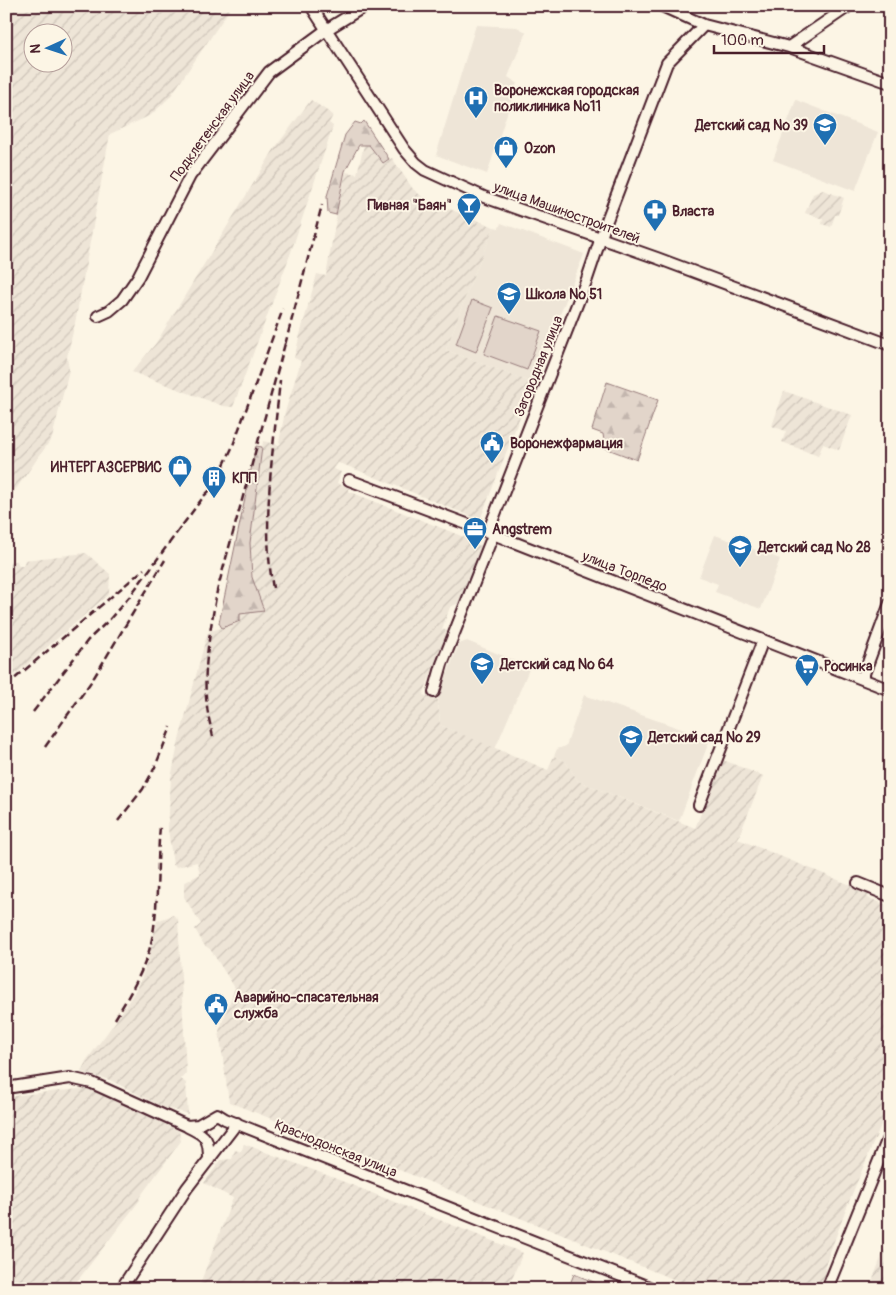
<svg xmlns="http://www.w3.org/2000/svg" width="896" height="1295" font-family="Pangolin,sans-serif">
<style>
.built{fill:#eee5d7}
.industrial{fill:url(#industrial-furrows);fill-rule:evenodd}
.forest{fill:url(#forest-firs);stroke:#967a7a}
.garden{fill:#e2d5ca;stroke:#967a7a}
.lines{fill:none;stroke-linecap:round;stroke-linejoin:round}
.minor-casing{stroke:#4a1f2b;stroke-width:14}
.minor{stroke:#fcf5e5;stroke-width:10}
.rail{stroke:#4a1f2b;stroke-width:2.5;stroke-dasharray:8 4;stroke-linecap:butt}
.labels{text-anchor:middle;stroke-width:4;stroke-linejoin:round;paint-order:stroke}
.poi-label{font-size:14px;font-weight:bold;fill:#4a1f2b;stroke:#fcf5e5;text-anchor:start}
.street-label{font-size:14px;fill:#4a1f2b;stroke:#fcf5e5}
</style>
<defs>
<pattern id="industrial-furrows" width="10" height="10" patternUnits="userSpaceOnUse" patternTransform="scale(1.25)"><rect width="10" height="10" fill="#eee5d7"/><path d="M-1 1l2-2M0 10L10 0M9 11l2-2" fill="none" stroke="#cec4b9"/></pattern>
<pattern id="forest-firs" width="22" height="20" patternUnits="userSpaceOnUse" patternTransform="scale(1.25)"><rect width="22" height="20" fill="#e2d5ca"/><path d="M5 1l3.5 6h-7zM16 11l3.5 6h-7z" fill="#c3b6ae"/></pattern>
</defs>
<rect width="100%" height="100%" fill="#fcf5e5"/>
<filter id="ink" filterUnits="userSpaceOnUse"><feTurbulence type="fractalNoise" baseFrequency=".02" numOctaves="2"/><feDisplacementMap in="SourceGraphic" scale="10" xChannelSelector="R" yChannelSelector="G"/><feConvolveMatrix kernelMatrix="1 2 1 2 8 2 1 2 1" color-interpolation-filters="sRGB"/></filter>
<g filter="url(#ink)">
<!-- built -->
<path class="built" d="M476,25L517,27L526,32L508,77L517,83L487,174L436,155Z
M796,100L878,132L855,191L773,160Z
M501,223L584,254L533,383L446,350L469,287L494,227L499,228Z
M715,535L780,559L761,609L715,592L718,584L699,577Z
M467,641L530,667L495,749L440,725L438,697L459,644Z
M584,695L710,739L679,821L578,781L565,761L554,756L557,749L566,746Z"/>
<!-- industrial -->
<path class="industrial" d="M6,6H232L170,97L151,115L110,134L75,323L67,357L69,370L52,438L6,503ZM32,32H62V62H32Z
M311,100L333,115L329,123L333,126L290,255L233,407L223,406L132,372L156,343L275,148Z
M364,145H369L383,163L392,158L413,189L425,199L494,227L469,287L446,350L533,383L480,520L345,465L338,463L334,469L341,472L337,483L349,488L348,491L474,541L473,543L481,546L459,603L450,607L442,629L447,631L423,695L438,700L440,725L548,770L554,756L565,761L578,781L695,828L723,760L763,776L738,839L870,893L868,898L890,906V1103L850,1199L824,1268L829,1272L822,1289H698L229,1102L219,1031L235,988L210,949L204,945L195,929L201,924L184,897V883L200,874L197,862L177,867L173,865L168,829L171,778L179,740L207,634L210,631L222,628L240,614L254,585L250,543L263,441L279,445L281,443L279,442L285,412L301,361L294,358L301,331L317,274L326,276L340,196L346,172L357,174Z
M823,190L844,198L838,215H835L831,227L822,224L823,219L805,213L813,194Z
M784,391L852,415L839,450L823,444L818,456L782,442L786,431L772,426Z
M86,553L110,574L109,594L10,679L6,677V562L17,561L19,566H23L25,560Z
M173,915L178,919L186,1073L181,1079L186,1083L188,1114L163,1107L110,1080L81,1072L86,1061L116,1021L139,985L148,960L157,921Z
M90,1088L179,1131L181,1141L139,1198L140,1200L71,1289H6V1099L19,1095Z
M244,1144L329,1176L523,1253L507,1289H198L233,1198L204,1183L221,1160L232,1159L235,1150L241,1152Z
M890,1235V1289H869Z"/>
<!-- forest -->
<path class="forest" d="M364,121L389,159L383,163L369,145H359L345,171L336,215L328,213L327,196L345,135L355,122L361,124Z
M607,382L658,400L637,460L605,448L603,434L592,430Z
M256,446L262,447L250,543L252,577L264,611L240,614V621L222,628L219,623Z"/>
<!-- garden -->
<path class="garden" d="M472,300L493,308L476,352L456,344Z
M498,316L541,331L527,370L484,354Z
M574,1274L611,1289H568Z"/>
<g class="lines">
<defs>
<path id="minor" d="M311,6L404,149L416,163L425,170L484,197L657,258L890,345
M662,6L704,25L789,47L890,83
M789,47L849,6
M98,316L109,311L122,300L138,277L190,176L269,72L326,30L365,6
M349,480L488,532L890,690
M488,532L587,279L607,220L667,63L704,25
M862,679L890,603
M434,692L442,664L493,535
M699,805L763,640
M858,883L890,896
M6,1088L70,1078L92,1083L187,1126L198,1125L217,1114L225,1119L654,1289
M188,1127C207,1136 209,1139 209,1160
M121,1289L187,1188L237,1123
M827,1289L890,1133"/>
</defs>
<!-- minor casing -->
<use href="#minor" class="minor-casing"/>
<!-- minor -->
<use href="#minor" class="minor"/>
<!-- rail -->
<path class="rail" d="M285,345L322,205
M273,588C261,525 274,444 280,380
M6,686L144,569
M33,712L88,640L109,620L130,596L204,496L214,486L232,448L283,309
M213,737C211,727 208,717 207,706C202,670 211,627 217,591L286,340
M45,747L93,679L165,560
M118,821L143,789L155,767L171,727
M115,1019C127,999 139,979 147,957C160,921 156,867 160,827"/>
</g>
</g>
<!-- icons -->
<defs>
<symbol id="hospital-pin" viewBox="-11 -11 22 30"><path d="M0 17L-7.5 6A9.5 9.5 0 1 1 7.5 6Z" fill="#1f6fb2" stroke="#fcf5e5"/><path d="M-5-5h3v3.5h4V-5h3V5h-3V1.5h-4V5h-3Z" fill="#fff"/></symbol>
<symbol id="school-pin" viewBox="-11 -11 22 30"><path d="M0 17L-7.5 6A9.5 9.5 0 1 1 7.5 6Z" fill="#1f6fb2" stroke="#fcf5e5"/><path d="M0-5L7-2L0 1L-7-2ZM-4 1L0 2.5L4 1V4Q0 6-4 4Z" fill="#fff"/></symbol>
<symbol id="shop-pin" viewBox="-11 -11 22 30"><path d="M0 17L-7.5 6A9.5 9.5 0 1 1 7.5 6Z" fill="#1f6fb2" stroke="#fcf5e5"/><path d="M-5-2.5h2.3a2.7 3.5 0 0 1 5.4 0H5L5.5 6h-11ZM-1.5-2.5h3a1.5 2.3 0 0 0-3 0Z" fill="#fff"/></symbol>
<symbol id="bar-pin" viewBox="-11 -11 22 30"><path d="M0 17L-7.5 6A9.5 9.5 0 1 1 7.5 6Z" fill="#1f6fb2" stroke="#fcf5e5"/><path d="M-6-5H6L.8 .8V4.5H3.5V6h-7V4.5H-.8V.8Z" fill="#fff"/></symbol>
<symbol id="pharmacy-pin" viewBox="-11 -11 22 30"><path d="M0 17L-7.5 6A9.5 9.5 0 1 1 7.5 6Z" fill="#1f6fb2" stroke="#fcf5e5"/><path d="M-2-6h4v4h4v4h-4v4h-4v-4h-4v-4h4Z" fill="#fff"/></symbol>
<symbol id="civic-pin" viewBox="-11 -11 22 30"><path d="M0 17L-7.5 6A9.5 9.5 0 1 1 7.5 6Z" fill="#1f6fb2" stroke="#fcf5e5"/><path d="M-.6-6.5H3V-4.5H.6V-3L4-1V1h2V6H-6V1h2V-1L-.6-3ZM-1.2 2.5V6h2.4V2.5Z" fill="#fff"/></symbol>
<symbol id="building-pin" viewBox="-11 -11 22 30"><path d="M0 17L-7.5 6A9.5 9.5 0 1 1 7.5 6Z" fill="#1f6fb2" stroke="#fcf5e5"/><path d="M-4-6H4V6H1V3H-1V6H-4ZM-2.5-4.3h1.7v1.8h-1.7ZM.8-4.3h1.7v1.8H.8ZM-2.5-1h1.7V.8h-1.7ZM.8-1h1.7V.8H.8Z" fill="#fff"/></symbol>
<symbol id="office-pin" viewBox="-11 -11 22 30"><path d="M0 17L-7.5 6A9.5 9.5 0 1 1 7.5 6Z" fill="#1f6fb2" stroke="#fcf5e5"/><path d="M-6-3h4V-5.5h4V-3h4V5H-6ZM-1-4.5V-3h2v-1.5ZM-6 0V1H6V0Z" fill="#fff"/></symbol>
<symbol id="supermarket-pin" viewBox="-11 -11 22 30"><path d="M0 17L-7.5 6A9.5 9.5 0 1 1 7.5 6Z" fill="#1f6fb2" stroke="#fcf5e5"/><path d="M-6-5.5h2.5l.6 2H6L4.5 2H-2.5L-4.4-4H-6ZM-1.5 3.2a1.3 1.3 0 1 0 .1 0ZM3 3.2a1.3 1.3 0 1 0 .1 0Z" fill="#fff"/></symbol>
</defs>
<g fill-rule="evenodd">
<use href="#hospital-pin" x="462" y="84" width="28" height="38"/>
<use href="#school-pin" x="811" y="111" width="28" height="38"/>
<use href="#shop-pin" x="492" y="134" width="28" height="38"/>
<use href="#bar-pin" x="455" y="191" width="28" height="38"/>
<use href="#pharmacy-pin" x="641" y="197" width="28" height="38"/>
<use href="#school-pin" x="495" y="280" width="28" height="38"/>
<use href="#civic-pin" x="478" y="429" width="28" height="38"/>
<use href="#shop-pin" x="166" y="453" width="28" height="38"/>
<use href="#building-pin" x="200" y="464" width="28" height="38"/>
<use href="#office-pin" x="461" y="515" width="28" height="38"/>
<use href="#school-pin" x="726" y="533" width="28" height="38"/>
<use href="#school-pin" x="468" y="650" width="28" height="38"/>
<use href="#supermarket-pin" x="793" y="652" width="28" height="38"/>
<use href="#school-pin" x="617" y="723" width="28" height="38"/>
<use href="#civic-pin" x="202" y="991" width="28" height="38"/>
</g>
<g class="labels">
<!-- poi labels -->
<g class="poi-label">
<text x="494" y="95">Воронежская городская<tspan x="494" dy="16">поликлиника №11</tspan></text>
<text x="808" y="130" text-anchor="end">Детский сад № 39</text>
<text x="524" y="153">Ozon</text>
<text x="452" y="210" text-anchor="end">Пивная "Баян"</text>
<text x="672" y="216">Власта</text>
<text x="526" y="299">Школа № 51</text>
<text x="510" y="448">Воронежфармация</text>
<text x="162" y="472" text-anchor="end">ИНТЕРГАЗСЕРВИС</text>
<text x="232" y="483">КПП</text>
<text x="492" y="534">Angstrem</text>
<text x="758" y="552">Детский сад № 28</text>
<text x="500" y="669">Детский сад № 64</text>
<text x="824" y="671">Росинка</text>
<text x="648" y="742">Детский сад № 29</text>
<text x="234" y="1002">Аварийно-спасательная<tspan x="234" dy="16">служба</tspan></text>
</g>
<!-- street labels -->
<g class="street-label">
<text transform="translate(212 126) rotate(-54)" y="5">Подклетенская улица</text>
<text transform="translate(567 212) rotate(20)" y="5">улица Машиностроителей</text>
<text transform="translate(538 366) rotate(-68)" y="5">Загородная улица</text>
<text transform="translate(625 571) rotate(21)" y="5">улица Торпедо</text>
<text transform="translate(336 1148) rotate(22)" y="5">Краснодонская улица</text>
</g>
</g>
<!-- margin -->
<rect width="896" height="1295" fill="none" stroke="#fcf5e5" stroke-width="25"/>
<rect x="12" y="12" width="871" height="1270" fill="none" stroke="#4a1f2b" stroke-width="2" filter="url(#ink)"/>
<!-- north arrow -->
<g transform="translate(48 48) rotate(267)"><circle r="24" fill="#fcf5e5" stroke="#b59f9b"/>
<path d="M0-4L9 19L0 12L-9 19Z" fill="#1f6fb2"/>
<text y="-8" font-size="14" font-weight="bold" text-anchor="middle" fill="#4a1f2b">N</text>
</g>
<!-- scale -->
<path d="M714 45v8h110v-8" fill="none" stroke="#4a1f2b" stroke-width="2.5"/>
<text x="721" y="45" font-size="15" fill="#4a1f2b" stroke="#fcf5e5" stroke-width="4" paint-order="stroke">100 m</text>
</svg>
